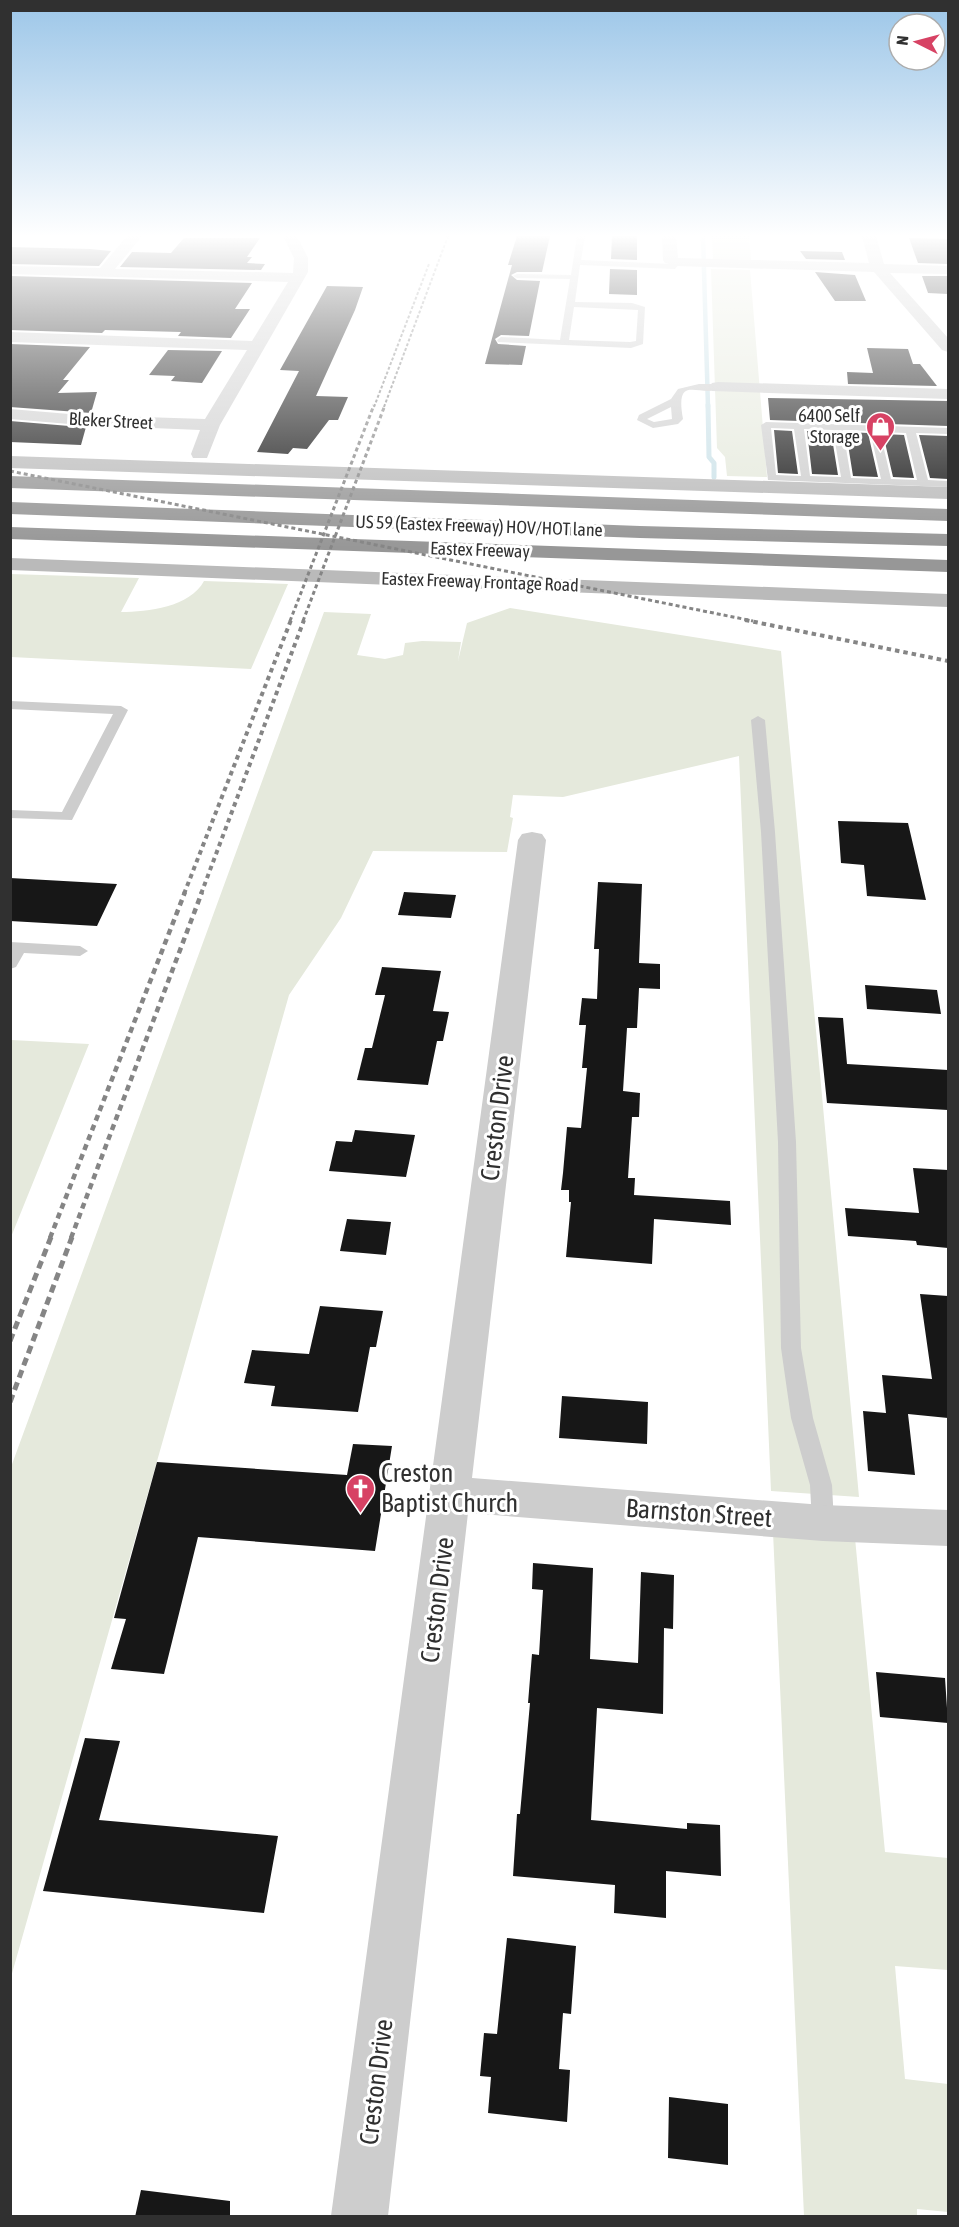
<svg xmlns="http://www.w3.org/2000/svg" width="959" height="2227" font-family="'Asap Condensed',sans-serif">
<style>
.green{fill:#e5e9dc}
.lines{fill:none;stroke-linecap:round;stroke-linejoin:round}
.stream-far1{stroke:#cae1e8;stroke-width:4.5}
.stream{stroke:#cae1e8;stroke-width:5}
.building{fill:#171717}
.service{fill:#cdcdcd;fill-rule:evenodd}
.minor{fill:#cdcdcd;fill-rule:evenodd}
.secondary{fill:#bababa;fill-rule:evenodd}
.motorway{fill:#979797;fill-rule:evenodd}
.rail-far4{stroke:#858585;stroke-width:2;stroke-dasharray:3 2;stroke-linecap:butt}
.rail-far3{stroke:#858585;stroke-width:3;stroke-dasharray:4 3;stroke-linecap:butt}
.rail-far2{stroke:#858585;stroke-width:4;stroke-dasharray:4.5 4;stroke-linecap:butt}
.rail-far1{stroke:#858585;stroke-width:4.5;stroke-dasharray:6 4.5;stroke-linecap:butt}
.rail{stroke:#858585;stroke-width:5;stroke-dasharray:8 5;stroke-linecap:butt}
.labels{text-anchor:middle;stroke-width:6;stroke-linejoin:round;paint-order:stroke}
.far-poi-label{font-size:18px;fill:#303030;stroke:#fff;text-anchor:end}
.far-street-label{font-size:18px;fill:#303030;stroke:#fff}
.near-street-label{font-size:26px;fill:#303030;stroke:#fff}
.near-poi-label{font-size:26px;fill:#303030;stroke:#fff;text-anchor:start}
</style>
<rect width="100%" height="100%" fill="#fff"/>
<!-- green -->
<path class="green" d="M712,236H749L751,260L713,259Z
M711,269L750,270L767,477L727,476L725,457L717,448Z
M10,574L139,578L121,612C148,612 190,607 204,581L288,584L251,669L11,657Z
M510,608L781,651L859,1497L771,1491L739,756L563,797L513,795L510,817L513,818L507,852L373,851L341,918L289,995L11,1977V1467L324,612L371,614L357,655L385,659L403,655L405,643L422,641L461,642L458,661L467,623Z
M11,1040L89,1044L11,1237L10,1040Z
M773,1532L855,1538L885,1852L948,1858V1970L895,1966L905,2079L948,2084V2212L917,2209V2216H804Z"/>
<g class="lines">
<!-- stream-far1 -->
<path class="stream-far1" d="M703,236L708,407"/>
<!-- stream -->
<path class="stream" d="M708,405L709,457L714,463V477"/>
</g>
<!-- building -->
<path class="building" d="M517,236H550L542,272H517L511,275L517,280L540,281L529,336L501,335L495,339L498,344L526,346L522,365L485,364L512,265H508Z
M612,236H637V260L611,259Z
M184,238H260L247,257H252L247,263L265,264L261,270L120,267L132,252L171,253Z
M909,238L948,239V264L918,263Z
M10,247L90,249L111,251L99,266L10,264Z
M800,251L842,252L845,260L806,259Z
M610,269L637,270V295L609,294Z
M815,272L855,275L866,301H835Z
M10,276L252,283L235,309H250L231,338L178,336L181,332L105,330L102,333L10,330Z
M922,276H948V294L928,293Z
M327,286L363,287L355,310L316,396L348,397L338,420H329L307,449L293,448L288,454L257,452L299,371L280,370Z
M10,344L90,347L63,380H69L58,393L97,392L91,413L10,407Z
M867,348L908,349L913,364H920L937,386L848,384L847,372L873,373Z
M168,350L222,351L202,383L171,381L175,376L149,375Z
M768,398L948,401V426L770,420Z
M10,421L81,427H86L81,445L10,442Z
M774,430L792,431L798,474L778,473Z
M807,431L831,432L838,475L812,474Z
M846,432L868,433L878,477L853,476Z
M883,434L904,435L914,478L893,477Z
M919,435L948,436V479L930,478Z
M838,821L908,823L926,900L867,896L864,865L841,863Z
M10,878L117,884L97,926L10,921Z
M598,882L642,884L639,963L660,964V989L639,988L637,1028H627L623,1091L640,1093L639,1117H632L628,1178H635L634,1195L730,1201L731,1225L654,1219L652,1264L566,1257L571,1202H569V1190H561L563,1173L567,1127L581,1128L587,1068H582L586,1025H579L582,998L597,999L599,949H594Z
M404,892L456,895L451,918L398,915Z
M382,967L441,971L433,1011L449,1012L443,1041H437L428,1085L357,1080L365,1048H372L385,995H375Z
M865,985L937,990L941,1014L867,1009Z
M818,1017L843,1018L847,1064L948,1070V1110L827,1103Z
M355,1130L415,1135L406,1177L329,1171L336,1141L352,1142Z
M913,1168L948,1170V1248L917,1245L916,1241L848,1236L845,1208L919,1213Z
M347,1219L391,1222L386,1255L340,1251Z
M920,1294L948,1296V1418L908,1414L915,1475L868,1471L863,1411L886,1413L882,1375L932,1379Z
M320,1306L383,1311L376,1347H370L358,1412L271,1406L275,1386L244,1383L252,1350L309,1354Z
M562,1396L648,1402L647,1444L559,1438Z
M353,1444L392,1446L375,1551L198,1537L164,1674L111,1669L126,1619L114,1618L157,1462L347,1475Z
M533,1563L593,1568L590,1659L638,1663L641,1572L674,1575L673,1629L664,1628L663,1714L597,1708L591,1820L687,1829V1823L720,1825L721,1876L666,1871V1918L614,1913L615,1885L513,1876L517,1814H520L530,1703H528L532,1654L539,1655L543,1590L532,1589Z
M876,1672L945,1678L948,1723L880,1717Z
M85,1738L120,1741L99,1820L278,1836L264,1913L43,1891Z
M507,1938L576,1946L571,2014L563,2013L559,2069L570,2070L567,2122L488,2113L491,2077L480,2076L484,2033L497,2034Z
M669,2097L728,2104V2165L668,2158Z
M141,2190L230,2201V2217H135Z"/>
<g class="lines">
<!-- service -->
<path class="service" d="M577,236H585L581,260L672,264L674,260L681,262L675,269L580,265L575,302L632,303L645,307L643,344L631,348L498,342L497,340L501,337L560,340L570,279L517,278L513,276L517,274L571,275ZM574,307L638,310L636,341L630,342L569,340Z
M699,384H718L723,387C702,401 674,370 683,419L678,424L653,428L637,420L639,415L671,399L678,389ZM671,407L672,419L654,422L647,419Z
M766,422L948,428V434L916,433L928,480L948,481V487L768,480L761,425ZM771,428L794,429L801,476L776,475ZM804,429L833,430L841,477L810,476ZM843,430L870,431L881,479L851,478ZM880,432L906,433L917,480L891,479Z
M10,701L121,706L128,710L72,820L10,818V810L62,812L113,714L10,709Z
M758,716L765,720L775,832L796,1142L801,1348L813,1418L832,1485L834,1523L831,1530L823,1533L815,1530L812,1523L810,1485L791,1418L781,1348L778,1142L761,832L751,720Z
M10,942L80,946L88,951L80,956L24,953L16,967L10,969Z"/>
<!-- minor -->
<path class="minor" d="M127,236H142L115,269L293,273L294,258L283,236H297L308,258V272L220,425L207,458H193L191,454L200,430L81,425L10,419V409L81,415L205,419L247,350L10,342V332L252,341L288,282L10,274V266L100,268Z
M662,236H676L678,258L869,263L862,236H876L884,264L948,266V274L890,273L948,338V352L942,350L874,272L677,266L665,263L663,260Z
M718,382L948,389V399L712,391L709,387L712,383Z
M532,832L542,834L546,840L472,1478L823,1505L948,1510V1546L823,1541L468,1513L388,2216H331L518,840L522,834Z"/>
<!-- secondary -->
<path class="secondary" d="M10,456L948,487V499L10,468Z
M10,558L948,594V607L10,570Z"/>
<!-- motorway -->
<path class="motorway" d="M10,476L948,509V521L10,488Z
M10,502L640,526L948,534V546L640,538L10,514Z
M10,527L948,560V572L10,539Z"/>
<!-- rail-far4 -->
<path class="rail-far4" d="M374,407L429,264
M384,407L448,236"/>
<!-- rail-far3 -->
<path class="rail-far3" d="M10,471L753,621
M290,621L374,405
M303,621L385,405"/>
<!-- rail-far2 -->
<path class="rail-far2" d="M745,620L948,661
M184,894L291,620
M201,894L304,620"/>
<!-- rail-far1 -->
<path class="rail-far1" d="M50,1238L185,892
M71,1238L202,892"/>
<!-- rail -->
<path class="rail" d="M10,1341L51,1237
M10,1402L72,1237"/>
</g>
<!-- sky -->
<linearGradient id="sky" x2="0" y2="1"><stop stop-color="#9cc6e8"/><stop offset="0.43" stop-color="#fff"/><stop offset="1" stop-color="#fff" stop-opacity="0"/></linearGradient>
<rect width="959" height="548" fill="url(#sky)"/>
<!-- icons -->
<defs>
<symbol id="shop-pin" viewBox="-11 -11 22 30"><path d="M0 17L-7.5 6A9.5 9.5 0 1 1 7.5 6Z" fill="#d74264" stroke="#fff"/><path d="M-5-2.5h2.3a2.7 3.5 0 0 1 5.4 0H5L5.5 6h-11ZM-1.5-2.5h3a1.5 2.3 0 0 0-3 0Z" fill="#fff"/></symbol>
<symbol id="church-pin" viewBox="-11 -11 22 30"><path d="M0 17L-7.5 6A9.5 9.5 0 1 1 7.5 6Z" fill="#d74264" stroke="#fff"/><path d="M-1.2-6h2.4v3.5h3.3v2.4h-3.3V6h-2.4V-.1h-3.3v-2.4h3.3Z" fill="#fff"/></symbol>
</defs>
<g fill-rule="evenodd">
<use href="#shop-pin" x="864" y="410" width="33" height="45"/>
<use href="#church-pin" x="344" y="1472" width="33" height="45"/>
</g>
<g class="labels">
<!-- far-poi labels -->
<g class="far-poi-label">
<text x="860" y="422">6400 Self<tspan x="860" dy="21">Storage</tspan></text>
</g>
<!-- far-street labels -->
<g class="far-street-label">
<text transform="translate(111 421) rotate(3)" y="6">Bleker Street</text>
<text transform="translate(479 526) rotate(2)" y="6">US 59 (Eastex Freeway) HOV/HOT lane</text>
<text transform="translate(480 550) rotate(2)" y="6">Eastex Freeway</text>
<text transform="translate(480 582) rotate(2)" y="6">Eastex Freeway Frontage Road</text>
</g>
<!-- near-street labels -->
<g class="near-street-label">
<text transform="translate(497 1118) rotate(-83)" y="9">Creston Drive</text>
<text transform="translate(699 1513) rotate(4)" y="9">Barnston Street</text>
<text transform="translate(437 1600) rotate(-83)" y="9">Creston Drive</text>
<text transform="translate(376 2082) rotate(-83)" y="9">Creston Drive</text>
</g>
<!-- near-poi labels -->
<g class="near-poi-label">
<text x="381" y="1482">Creston<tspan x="381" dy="30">Baptist Church</tspan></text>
</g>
</g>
<!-- border -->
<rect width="959" height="2227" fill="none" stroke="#303030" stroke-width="24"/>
<!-- north arrow -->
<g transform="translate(917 42) rotate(276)"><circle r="28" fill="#ffffff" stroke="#acacac" stroke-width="1.5"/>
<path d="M0-4.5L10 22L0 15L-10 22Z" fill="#d74264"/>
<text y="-9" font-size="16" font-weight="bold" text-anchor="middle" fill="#303030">N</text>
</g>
</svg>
